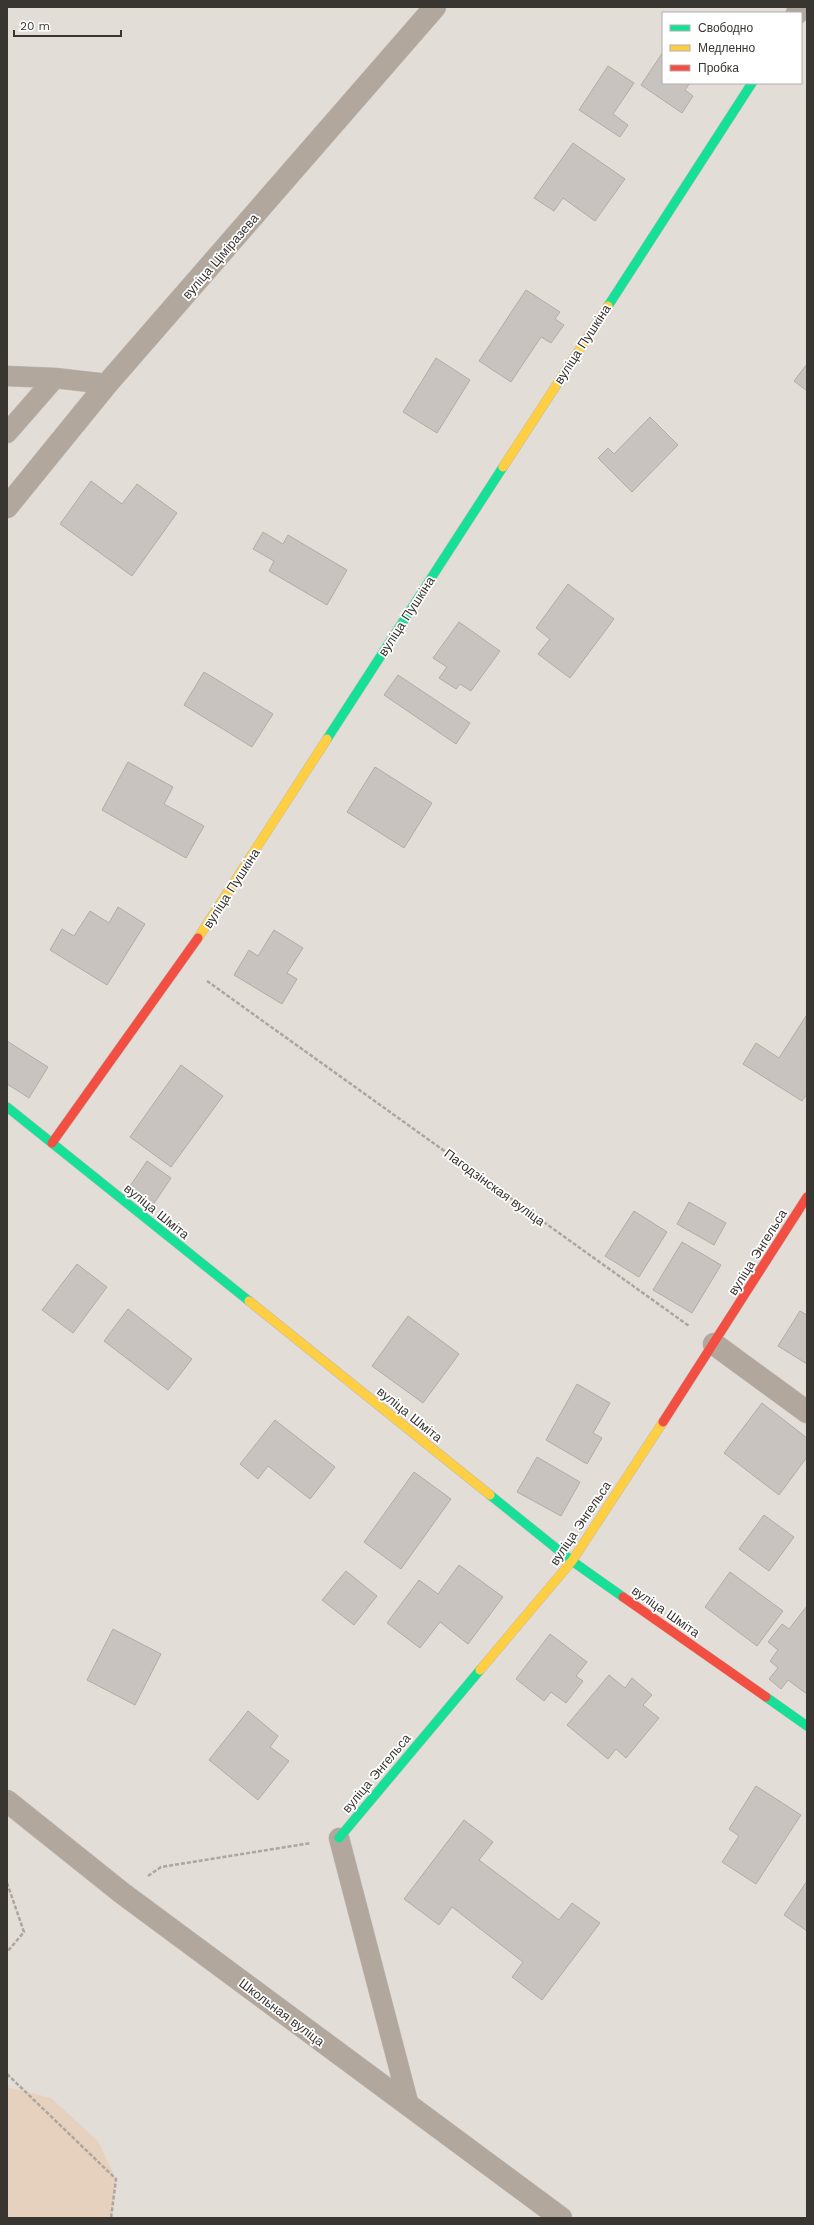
<svg xmlns="http://www.w3.org/2000/svg" width="814" height="2225" font-family="'Work Sans',sans-serif">
<style>
.green{fill:#e6d1be}
.building{fill:#c8c3bf;stroke:#b0aca8}
.lines{fill:none;stroke-linecap:round;stroke-linejoin:round}
.lane-casing{stroke:#c0bbb7;stroke-width:21}
.street-casing{stroke:#c0bbb7;stroke-width:23}
.fast-casing{stroke:#c0bbb7;stroke-width:10}
.slow-casing{stroke:#c0bbb7;stroke-width:10}
.jam-casing{stroke:#c0bbb7;stroke-width:10}
.path{stroke:#ada59e;stroke-width:2.5;stroke-dasharray:4 2;stroke-linecap:butt}
.lane{stroke:#b2a79c;stroke-width:20}
.street{stroke:#b2a79c;stroke-width:22}
.fast{stroke:#16e098;stroke-width:9}
.slow{stroke:#ffcf43;stroke-width:9}
.jam{stroke:#f24e42;stroke-width:9}
.labels{text-anchor:middle;stroke-width:3.5;stroke-linejoin:round;paint-order:stroke}
.street-label{font-size:13px;fill:#393531;stroke:#fff}
</style>
<rect width="100%" height="100%" fill="#e3ddd8"/>
<!-- green -->
<path class="green" d="M7,2087L51,2098L98,2141L116,2179L111,2218H7Z"/>
<!-- building -->
<path class="building" d="M663,52V83H690L685,90L693,96L682,113L641,85Z
M608,66L634,83L613,114L628,125L620,137L579,110Z
M573,143L625,179L595,221L563,198L554,211L534,198Z
M526,290L560,312L555,319L564,325L551,343L541,337L511,382L479,361Z
M436,358L470,380L437,433L403,412Z
M807,364V391L794,381Z
M650,417L678,445L632,492L598,458L608,448L614,454Z
M91,481L122,504L137,484L177,513L132,576L60,524Z
M263,532L283,544L288,535L347,570L327,605L269,571L274,561L253,549Z
M568,584L614,619L570,678L538,654L550,639L536,628Z
M459,622L500,651L471,691L460,684L456,689L439,678L447,667L433,658Z
M204,672L273,714L252,747L184,705Z
M398,675L470,723L456,744L384,695Z
M128,762L173,787L164,804L204,826L186,858L102,810Z
M375,767L432,803L404,848L347,812Z
M118,907L145,924L107,985L50,950L62,929L74,936L90,911L109,923Z
M274,930L303,948L287,973L297,979L282,1004L234,975L249,950L258,956Z
M806,1016L807,1094L802,1101L743,1064L756,1043L779,1058Z
M7,1041L48,1067L29,1098L7,1084Z
M181,1065L223,1096L171,1167L130,1137Z
M147,1161L171,1178L153,1205L128,1189Z
M689,1202L726,1223L714,1245L677,1224Z
M634,1211L667,1232L639,1277L605,1256Z
M682,1242L721,1265L692,1313L653,1290Z
M77,1264L107,1287L73,1333L42,1310Z
M128,1309L192,1359L168,1390L104,1341Z
M800,1311L807,1315V1364L778,1346Z
M408,1316L459,1354L423,1403L372,1366Z
M577,1384L610,1403L593,1433L602,1438L587,1464L546,1440Z
M762,1403L807,1438V1457L779,1495L724,1453Z
M275,1420L335,1467L310,1499L268,1466L258,1479L240,1464Z
M537,1457L580,1482L561,1516L517,1492Z
M414,1472L451,1499L401,1569L364,1542Z
M764,1515L794,1537L769,1571L739,1549Z
M459,1565L503,1597L468,1644L440,1622L420,1648L387,1623L419,1580L438,1594Z
M346,1571L377,1596L354,1625L322,1600Z
M730,1572L783,1611L757,1646L705,1607Z
M807,1606V1694L788,1680L781,1689L769,1679L778,1668L770,1661L778,1650L768,1642L782,1624L789,1629Z
M113,1629L161,1654L135,1705L87,1680Z
M550,1634L587,1662L576,1676L583,1681L566,1703L551,1692L544,1701L516,1679Z
M609,1675L625,1688L632,1678L652,1695L643,1705L659,1718L626,1758L616,1749L608,1759L567,1725Z
M248,1711L278,1736L270,1747L289,1761L258,1800L209,1760Z
M756,1786L801,1815L756,1884L722,1862L739,1836L729,1829Z
M464,1820L493,1842L479,1860L559,1920L572,1903L600,1923L542,2000L512,1977L523,1962L452,1907L439,1925L404,1899Z
M807,1881V1931L784,1915Z"/>
<g class="lines">
<defs>
<path id="lane" d="M7,376L55,378L107,384
M7,433L55,378
M339,1838L409,2106"/>
<path id="street" d="M797,13L801,7
M7,507L107,384L435,7
M714,1344L807,1412
M7,1801L122,1893L561,2218"/>
<path id="fast" d="M608,306L752,83
M327,739L503,467
M7,1107L249,1301
M490,1495L572,1561L623,1597
M766,1697L807,1726
M339,1838L480,1670"/>
<path id="slow" d="M503,467L608,306
M198,938L327,739
M249,1301L490,1495
M480,1670L572,1561L663,1422"/>
<path id="jam" d="M52,1143L198,938
M663,1422L807,1197
M623,1597L766,1697"/>
</defs>
<!-- lane casing -->
<use href="#lane" class="lane-casing"/>
<!-- street casing -->
<use href="#street" class="street-casing"/>
<!-- fast casing -->
<use href="#fast" class="fast-casing"/>
<!-- slow casing -->
<use href="#slow" class="slow-casing"/>
<!-- jam casing -->
<use href="#jam" class="jam-casing"/>
<!-- path -->
<path class="path" d="M207,981L689,1326
M148,1876L161,1867L311,1843
M7,1883L24,1932L7,1952
M7,2074L116,2179L111,2218"/>
<!-- lane -->
<use href="#lane" class="lane"/>
<!-- street -->
<use href="#street" class="street"/>
<!-- fast -->
<use href="#fast" class="fast"/>
<!-- slow -->
<use href="#slow" class="slow"/>
<!-- jam -->
<use href="#jam" class="jam"/>
</g>
<g class="labels">
<!-- street labels -->
<g class="street-label">
<text transform="translate(220 256) rotate(-49)" y="5">вуліца Ціміразева</text>
<text transform="translate(582 344) rotate(-57)" y="5">вуліца Пушкіна</text>
<text transform="translate(406 616) rotate(-57)" y="5">вуліца Пушкіна</text>
<text transform="translate(231 888) rotate(-57)" y="5">вуліца Пушкіна</text>
<text transform="translate(495 1187) rotate(36)" y="5">Пагодзінская вуліца</text>
<text transform="translate(157 1211) rotate(39)" y="5">вуліца Шміта</text>
<text transform="translate(757 1252) rotate(-58)" y="5">вуліца Энгельса</text>
<text transform="translate(410 1414) rotate(39)" y="5">вуліца Шміта</text>
<text transform="translate(580 1523) rotate(-56)" y="5">вуліца Энгельса</text>
<text transform="translate(666 1611) rotate(35)" y="5">вуліца Шміта</text>
<text transform="translate(376 1773) rotate(-50)" y="5">вуліца Энгельса</text>
<text transform="translate(282 2012) rotate(37)" y="5">Школьная вуліца</text>
</g>
</g>
<!-- border -->
<rect width="814" height="2225" fill="none" stroke="#393531" stroke-width="16"/>
<!-- legend -->
<rect x="662" y="12" width="140" height="72" fill="#ffffff" stroke="#b0aead"/>
<rect x="670" y="25" width="20" height="6" fill="#16e098" stroke="#b0aead"/>
<text x="698" y="32" font-size="12" fill="#393531">Свободно</text>
<rect x="670" y="45" width="20" height="6" fill="#ffcf43" stroke="#b0aead"/>
<text x="698" y="52" font-size="12" fill="#393531">Медленно</text>
<rect x="670" y="65" width="20" height="6" fill="#f24e42" stroke="#b0aead"/>
<text x="698" y="72" font-size="12" fill="#393531">Пробка</text>
<!-- scale -->
<path d="M14 30v6h107v-6" fill="none" stroke="#393531" stroke-width="2"/>
<text x="20" y="30" font-size="12" fill="#393531" stroke="#ffffff" stroke-width="3" paint-order="stroke">20 m</text>
</svg>
